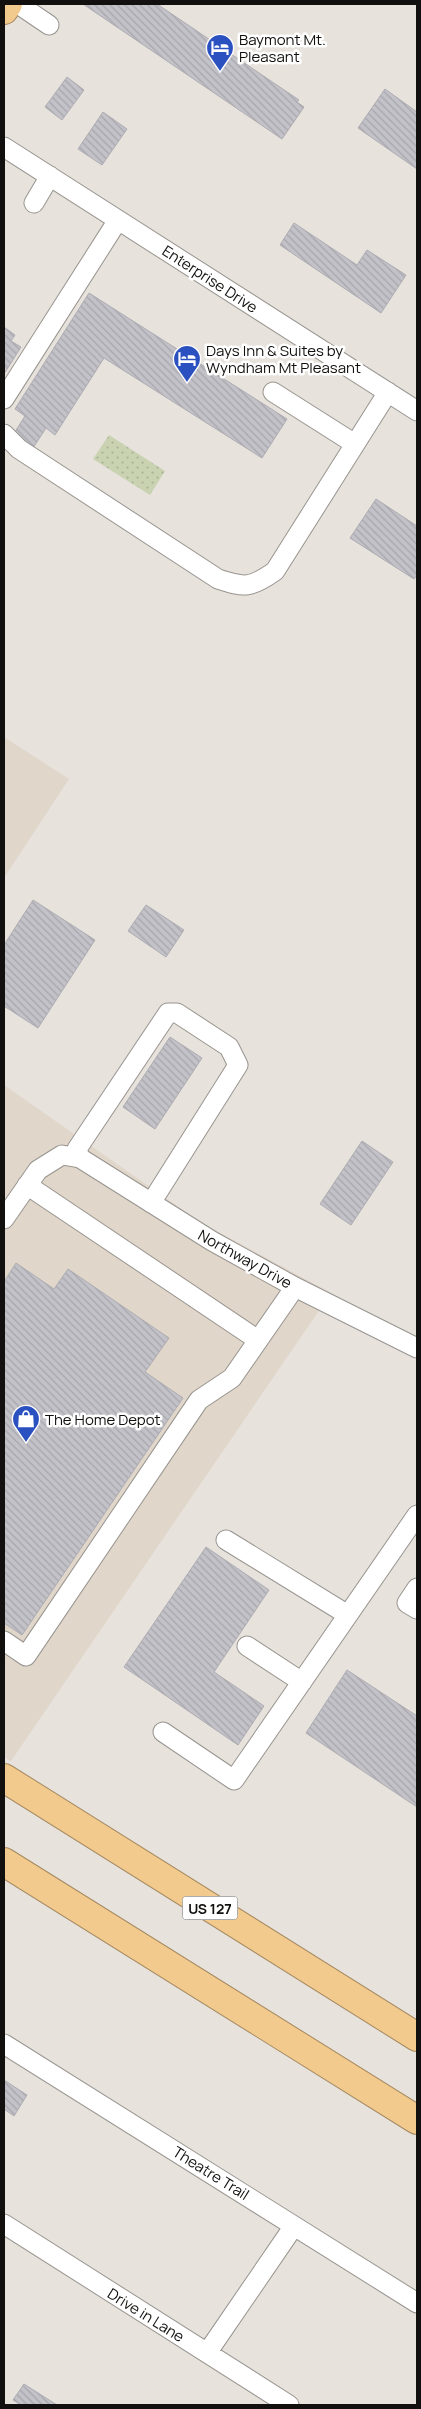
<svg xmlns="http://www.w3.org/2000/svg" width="421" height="2409" font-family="Manrope,sans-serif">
<defs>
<pattern id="grass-dots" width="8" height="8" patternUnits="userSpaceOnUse" patternTransform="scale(1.25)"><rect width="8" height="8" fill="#c9d3b1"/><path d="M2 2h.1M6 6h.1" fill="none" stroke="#acb497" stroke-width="1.8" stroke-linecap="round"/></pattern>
<pattern id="building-back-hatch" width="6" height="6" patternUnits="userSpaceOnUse" patternTransform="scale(1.25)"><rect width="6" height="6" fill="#c3c2c9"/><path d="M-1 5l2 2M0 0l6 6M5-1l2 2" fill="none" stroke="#a6a6ab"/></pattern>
</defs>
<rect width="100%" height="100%" fill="#e7e2dc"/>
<path fill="#e0d6ca" d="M4 737 69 779 4 878Z
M4 1085 200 1222 331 1293 11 1761 4 1757Z"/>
<path fill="url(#grass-dots)" d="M109 435 165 471 150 495 93 459Z"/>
<path fill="url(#building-back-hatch)" stroke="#adacb2" d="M83 4H157L299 100 297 102 304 107 282 139Z
M67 77 84 90 62 120 45 107Z
M385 89 417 112V169L358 128Z
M103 112 127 129 102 165 78 149Z
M294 223 357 265 367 250 406 275 381 313 280 245Z
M89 293 287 419 262 458 104 358 55 435 46 428 33 448 13 435 25 416 15 409Z
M4 327 15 335 11 341 21 347 4 374Z
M376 499 417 526V575L414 579 350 538Z
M33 900 95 940 38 1028 4 1006V945Z
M146 905 184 930 166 957 128 931Z
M170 1037 202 1058 155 1129 123 1107Z
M362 1141 393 1162 351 1225 320 1204Z
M16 1263 54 1289 68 1269 169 1338 145 1372 183 1398 22 1635 4 1623V1282Z
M206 1547 269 1590 214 1672 264 1706 238 1745 124 1667Z
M347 1670 417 1716V1807L306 1733Z
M4 2080 27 2095 14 2116 4 2109Z
M24 2384 57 2405H21L13 2400Z"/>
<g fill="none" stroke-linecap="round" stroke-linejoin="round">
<defs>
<path id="minor" d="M18 4 49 25
M4 147 417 411
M34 203 50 176
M273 392 355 444
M4 399 118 220
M4 434 19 449 218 579C245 588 251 588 275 571L388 392
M80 1158 77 1149 168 1013H177L229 1047 238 1065 151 1203
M27 1185 258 1340
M4 1219 38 1170 62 1155 80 1158 212 1241 295 1287 417 1348
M226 1540 348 1615
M417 1588 407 1603 417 1609
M4 1641 26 1656 199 1400 232 1378 295 1287
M247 1646 302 1682
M163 1732 234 1780 417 1515
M4 2044 417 2303
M4 2224 289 2405
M207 2353 294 2226"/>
<path id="highway" d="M4 10 8 4
M4 1778 417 2037
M4 1862 417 2120"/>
</defs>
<use href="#minor" stroke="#98948f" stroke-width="21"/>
<use href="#highway" stroke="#a48961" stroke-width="30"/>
<use href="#minor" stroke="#fff" stroke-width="19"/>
<use href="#highway" stroke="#f3ca8d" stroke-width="28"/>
</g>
<defs>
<symbol id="hotel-pin" viewBox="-11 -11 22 30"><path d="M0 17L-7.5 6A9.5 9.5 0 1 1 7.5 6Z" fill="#2b51c1" stroke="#fff"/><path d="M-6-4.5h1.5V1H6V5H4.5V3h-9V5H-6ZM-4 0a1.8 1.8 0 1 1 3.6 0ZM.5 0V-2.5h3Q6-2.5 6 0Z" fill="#fff"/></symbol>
<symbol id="shop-pin" viewBox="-11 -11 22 30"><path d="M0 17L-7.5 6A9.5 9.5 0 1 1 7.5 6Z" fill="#2b51c1" stroke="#fff"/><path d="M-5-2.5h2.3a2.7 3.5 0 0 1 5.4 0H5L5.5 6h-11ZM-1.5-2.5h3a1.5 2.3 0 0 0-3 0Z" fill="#fff"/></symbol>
</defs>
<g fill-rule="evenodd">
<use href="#hotel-pin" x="204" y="32" width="32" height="43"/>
<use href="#hotel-pin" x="171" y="343" width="32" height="43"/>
<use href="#shop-pin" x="10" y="1403" width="32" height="43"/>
</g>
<g text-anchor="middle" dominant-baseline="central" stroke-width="5" stroke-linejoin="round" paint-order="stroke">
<rect fill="#fff" stroke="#585856" stroke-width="1" x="182.5" y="1896.5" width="55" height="23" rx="4"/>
<g font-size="14" font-weight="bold" fill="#11100e">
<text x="210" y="1908">US 127</text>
</g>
<g font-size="15" fill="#11100e" stroke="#fff" text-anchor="start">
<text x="239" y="39">Baymont Mt.<tspan x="239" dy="17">Pleasant</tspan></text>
<text x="206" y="350">Days Inn &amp; Suites by<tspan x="206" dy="17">Wyndham Mt Pleasant</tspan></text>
<text x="45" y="1419">The Home Depot</text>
</g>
<g font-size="15" fill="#11100e" stroke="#fff">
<text transform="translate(210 279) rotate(33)">Enterprise Drive</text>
<text transform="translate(245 1259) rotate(29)">Northway Drive</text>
<text transform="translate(211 2173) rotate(32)">Theatre Trail</text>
<text transform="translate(146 2315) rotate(32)">Drive in Lane</text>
</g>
</g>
<rect width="421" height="2409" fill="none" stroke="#11100e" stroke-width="10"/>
</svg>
